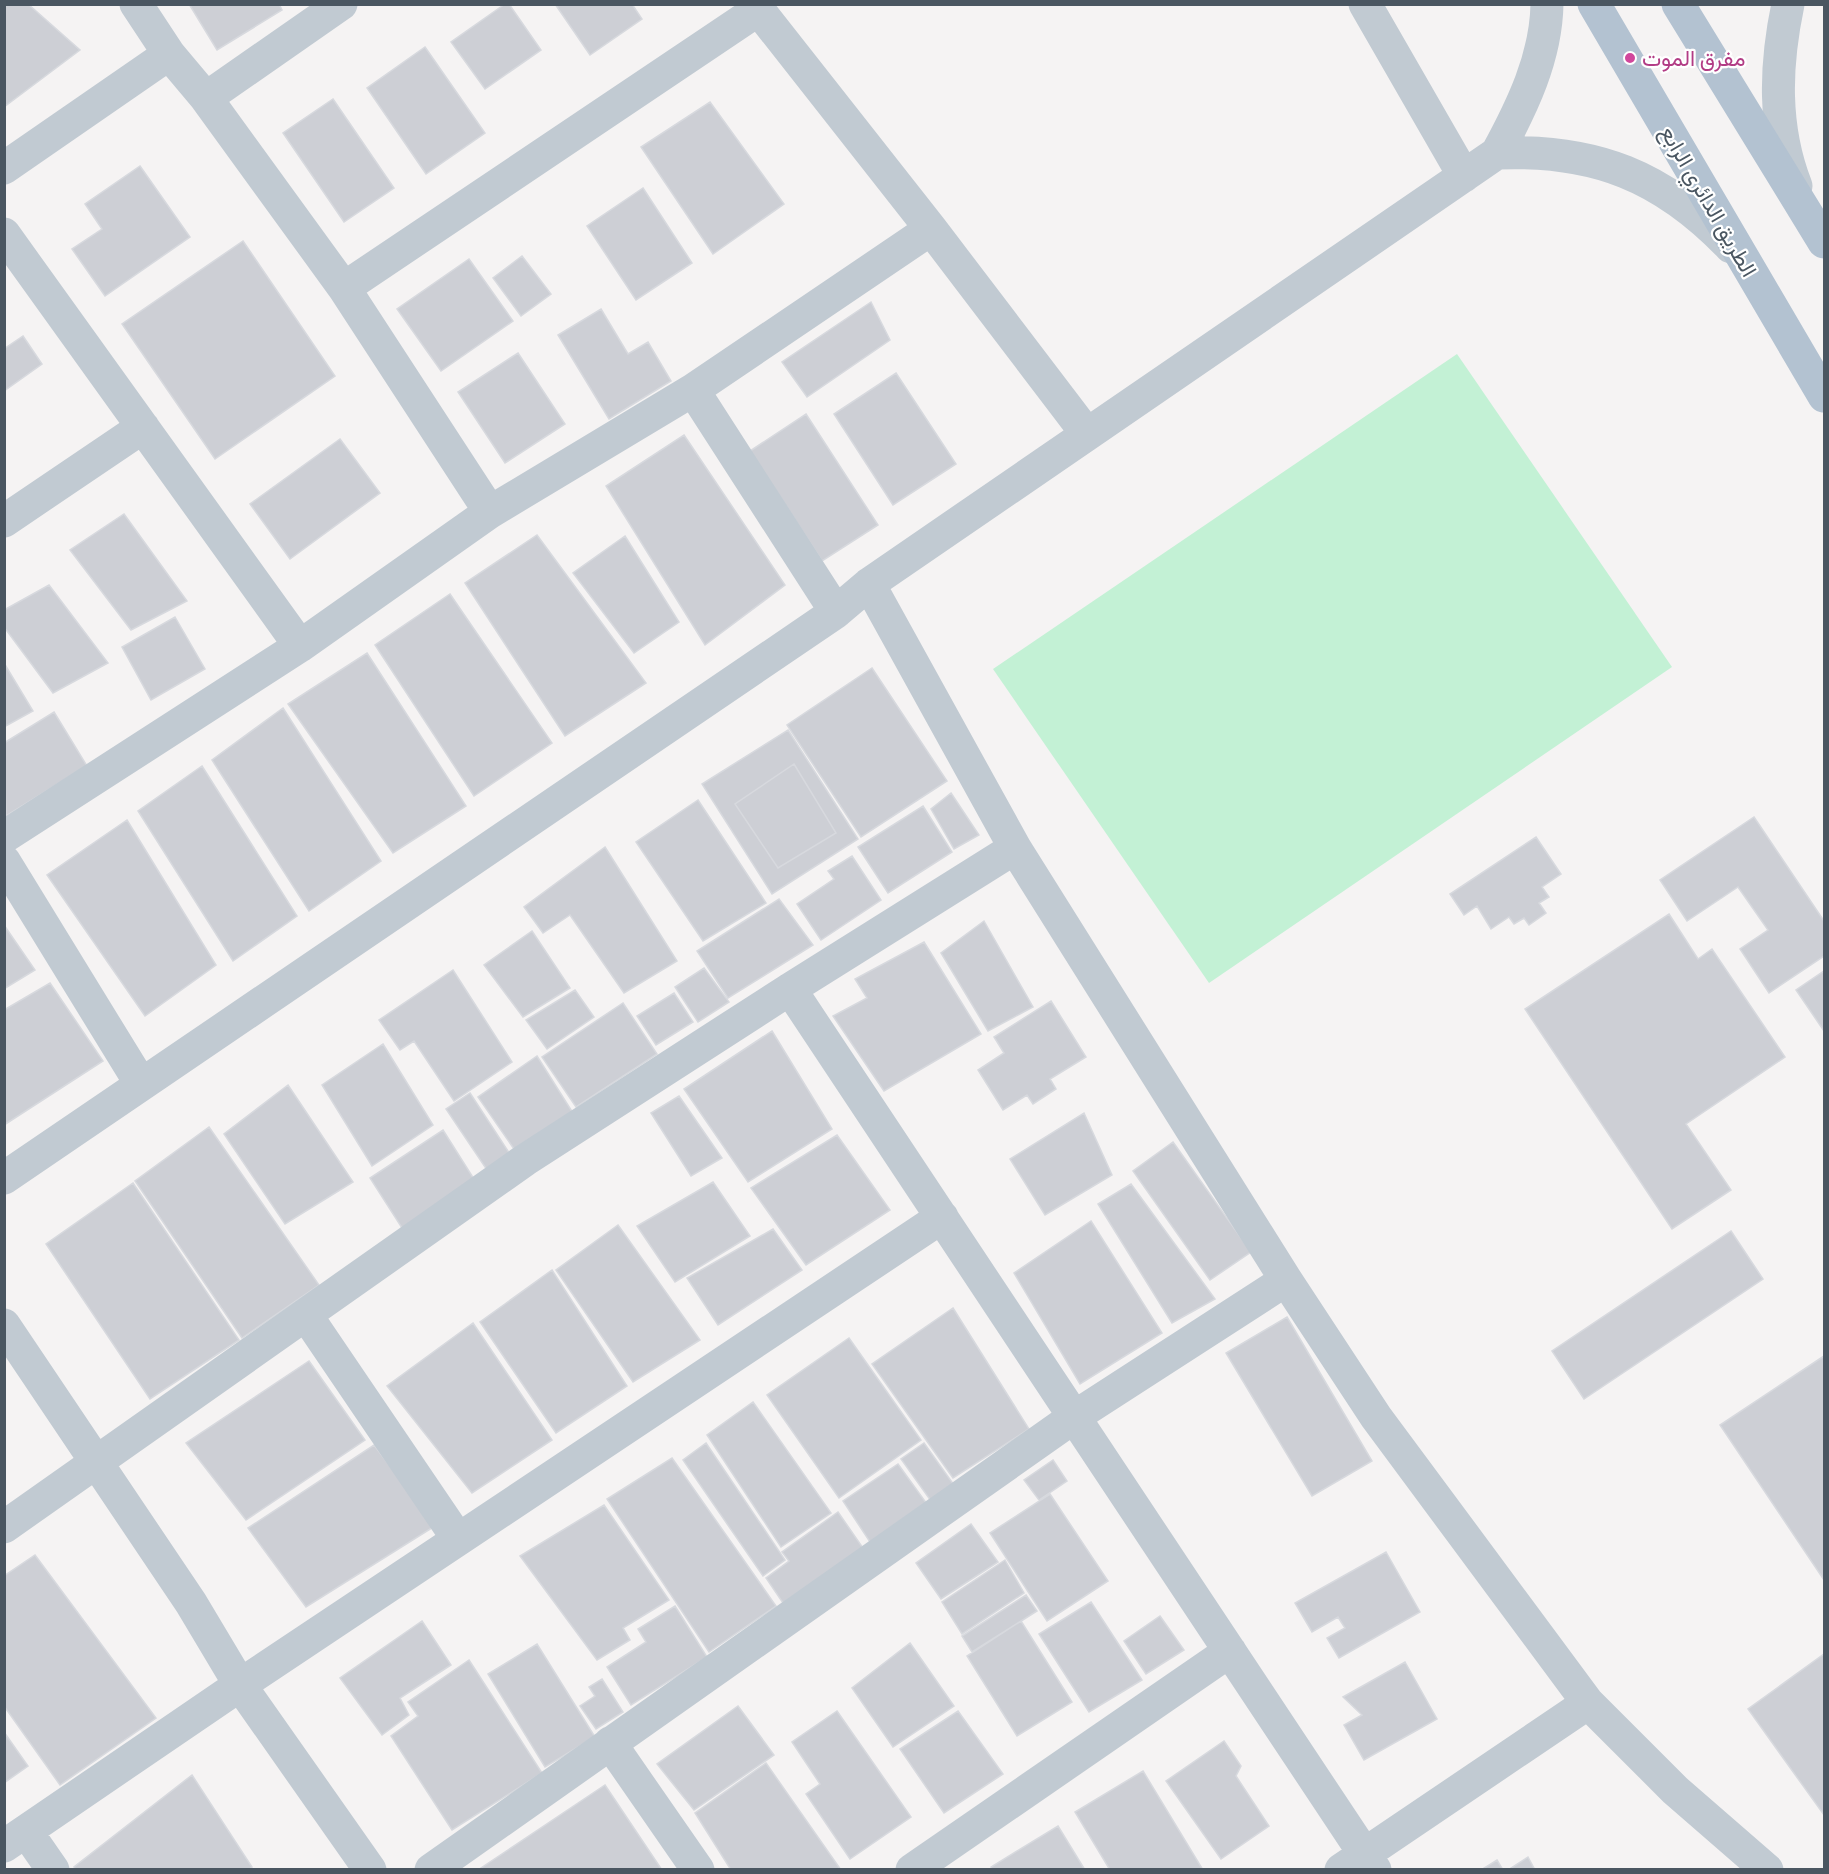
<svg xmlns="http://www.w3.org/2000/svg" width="1829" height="1874" font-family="'PT Sans Narrow',Vazirmatn,sans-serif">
<rect width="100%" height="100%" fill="#f5f3f3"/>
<path fill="#c3f1d5" d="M1457 354 1672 667 1209 983 993 669Z"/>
<path fill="#cdcfd5" stroke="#d7d9de" stroke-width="1.5" d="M4 4H28L80 50 4 107Z
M189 4H279L282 10 217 50Z
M505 4H509L541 50 485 89 451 42Z
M555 4H632L642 19 590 55Z
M425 47 485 133 426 174 367 88Z
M333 99 394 188 344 222 283 133Z
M710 102 784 204 713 254 641 147Z
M140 166 190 237 105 296 72 249 102 229 85 204Z
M643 188 692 263 636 300 587 226Z
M243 241 335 376 215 459 122 324Z
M522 256 551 294 521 316 493 278Z
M469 259 513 321 441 371 397 309Z
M871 302 890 340 807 397 782 362Z
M601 309 628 354 648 342 671 381 609 419 558 335Z
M23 336 42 364 4 391V349Z
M518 353 565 424 505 463 458 392Z
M896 373 956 464 893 505 834 414Z
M806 414 878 525 822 561 750 451Z
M684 435 785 585 705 645 606 486Z
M340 439 380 493 290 559 250 504Z
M124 514 187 601 131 630 70 550Z
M537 535 646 683 565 736 465 583Z
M625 536 679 622 634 653 573 573Z
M49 585 108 663 53 693 4 627V610Z
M450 594 552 743 474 796 375 645Z
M175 617 205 669 151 700 122 647Z
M367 653 466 806 393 853 288 704Z
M4 663 33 711 4 727Z
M872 668 947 781 861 837 787 725Z
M283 708 381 861 309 911 212 760Z
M54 712 87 766 6 816 4 743Z
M788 730 858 839 772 894 702 784Z
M794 764 836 833 778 868 735 804Z
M202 766 297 916 233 961 138 811Z
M951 793 979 835 954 849 931 809Z
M698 800 766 903 703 941 636 842Z
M923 806 952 852 888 893 858 847Z
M1754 817 1824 921V956L1769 993 1740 949 1768 930 1738 887 1687 921 1660 880Z
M127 820 216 965 145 1016 47 875Z
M1536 837 1561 874 1542 887 1549 897 1539 903 1546 913 1529 925 1524 918 1514 924 1509 917 1491 929 1477 906 1464 915 1450 894Z
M605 847 677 961 624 993 570 915 543 933 524 907Z
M852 856 881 900 821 940 797 904 834 879 828 871Z
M779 899 813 945 728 998 697 951Z
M1669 914 1698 959 1712 949 1785 1057 1686 1124 1731 1190 1672 1229 1525 1009Z
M984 921 1033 1007 988 1031 941 953Z
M4 925 35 970 4 989Z
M532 931 570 988 523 1017 484 965Z
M924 942 981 1034 884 1091 833 1016 867 998 855 979Z
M704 968 729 1002 698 1022 675 987Z
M453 970 512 1062 454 1101 414 1041 400 1050 379 1020Z
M1824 971V1031L1796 990Z
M50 983 103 1061 4 1125V1010Z
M575 990 594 1017 547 1049 526 1020Z
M674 993 693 1022 656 1045 637 1016Z
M1051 1001 1086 1057 1050 1079 1056 1089 1033 1104 1027 1095 1003 1110 978 1070 1004 1053 994 1037Z
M623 1003 657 1054 576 1107 542 1057Z
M772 1031 832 1129 748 1182 684 1089Z
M383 1044 433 1125 372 1166 322 1085Z
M537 1056 573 1113 514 1149 478 1097Z
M288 1085 353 1182 285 1224 224 1134Z
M470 1093 510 1154 487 1170 446 1109Z
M679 1096 722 1158 691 1176 651 1113Z
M1084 1113 1112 1175 1045 1215 1010 1159Z
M209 1127 319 1285 242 1338 135 1181Z
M443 1130 474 1179 402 1228 370 1178Z
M837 1135 890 1210 806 1265 751 1188Z
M1173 1142 1251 1252 1210 1280 1133 1171Z
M713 1182 750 1236 675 1282 637 1226Z
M133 1183 239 1340 150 1399 46 1244Z
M1131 1184 1215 1299 1172 1323 1098 1204Z
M1091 1221 1162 1333 1080 1384 1014 1273Z
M618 1225 700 1340 633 1382 556 1270Z
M773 1229 802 1270 718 1325 687 1278Z
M1731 1231 1763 1279 1584 1399 1552 1351Z
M552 1270 627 1386 556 1433 480 1322Z
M953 1308 1029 1429 953 1478 872 1364Z
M1287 1317 1372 1461 1312 1496 1226 1353Z
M473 1323 552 1440 472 1493 387 1386Z
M849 1338 921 1440 839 1498 767 1395Z
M1824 1356V1580L1720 1425Z
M309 1361 365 1440 246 1520 186 1443Z
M753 1402 831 1513 781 1547 707 1435Z
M706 1443 785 1560 763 1576 683 1460Z
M924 1443 954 1485 931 1501 901 1459Z
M374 1445 435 1526 306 1607 248 1528Z
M672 1458 776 1606 709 1652 607 1499Z
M1053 1460 1067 1481 1039 1500 1024 1480Z
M898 1464 927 1504 870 1542 843 1501Z
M1050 1494 1108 1581 1047 1621 990 1533Z
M604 1505 669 1600 623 1628 630 1640 597 1660 520 1556Z
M838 1512 863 1548 783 1603 766 1578 789 1561 782 1552Z
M971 1524 998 1562 941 1599 916 1563Z
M1386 1552 1420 1612 1339 1658 1327 1638 1345 1628 1338 1617 1312 1632 1295 1603Z
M35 1555 156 1718 60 1785 4 1706V1576Z
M1005 1560 1024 1593 962 1634 942 1602Z
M1026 1595 1037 1611 972 1652 962 1636Z
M1091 1602 1142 1680 1089 1712 1039 1634Z
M675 1606 707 1657 631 1705 607 1667 646 1642 638 1629Z
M1160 1616 1184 1650 1146 1674 1124 1641Z
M422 1621 451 1665 400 1698 409 1715 382 1735 340 1678Z
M1021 1621 1072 1702 1017 1736 967 1656Z
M910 1643 954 1706 893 1747 852 1688Z
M537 1644 595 1737 545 1767 488 1674Z
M1824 1654V1815L1748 1709Z
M469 1660 542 1773 452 1830 391 1736 418 1716 408 1702Z
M1405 1662 1437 1719 1364 1760 1344 1725 1362 1715 1343 1697Z
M602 1679 623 1712 596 1729 580 1706 595 1696 589 1687Z
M738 1706 774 1755 694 1810 657 1764Z
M837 1711 911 1817 850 1859 806 1794 820 1784 792 1742Z
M958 1711 1003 1774 944 1813 900 1749Z
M4 1732 28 1766 4 1783Z
M1224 1741 1241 1766 1236 1776 1269 1826 1221 1859 1166 1781Z
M766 1763 841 1870H731L695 1813Z
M1143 1771 1203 1870H1110L1075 1812Z
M192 1775 252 1867 248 1870H76L74 1867Z
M605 1785 662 1870H478Z
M1058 1826 1085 1870H992L991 1867Z
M1528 1857 1535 1870H1508Z
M1497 1860 1503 1870H1481Z"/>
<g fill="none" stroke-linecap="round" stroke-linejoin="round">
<path stroke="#c1cad2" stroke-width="33" d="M136 4 169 54 206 98 344 288 490 512
M754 4 931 229 1087 434
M1365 4 1464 176
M1788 4C1775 66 1773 127 1796 186
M206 98 341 4
M1497 153C1595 149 1663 176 1731 247
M4 168 169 54
M4 234 300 646
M344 288 758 10
M693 390 836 612
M4 521 143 427
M869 584 1015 848 1286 1280 1376 1417 1588 1703 1675 1790 1767 1870
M4 837 300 646 490 512 693 390 931 229
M4 861 141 1084
M790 989 1375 1870
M4 1178 836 612 869 584 1497 153C1522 107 1546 58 1547 4
M306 1315 458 1539
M4 1325 191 1603 240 1685 370 1870
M4 1527 525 1160 790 989 1015 848
M610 1743 698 1870
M26 1831 53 1870
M4 1846 240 1685 942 1217
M431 1870 1074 1417 1286 1280
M912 1870 1230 1651
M1341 1870 1588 1703"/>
<path stroke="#b3c2d1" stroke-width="33" d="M1594 4 1824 396
M1678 4 1824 242"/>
</g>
<circle fill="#d1479c" stroke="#fff" stroke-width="2" cx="1630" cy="58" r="6"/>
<g text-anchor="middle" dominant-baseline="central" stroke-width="4.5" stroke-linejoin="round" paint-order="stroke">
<g font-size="22" fill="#b23c85" stroke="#fff" text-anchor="start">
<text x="1642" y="58">مفرق الموت</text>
</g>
<g font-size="22" fill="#4a5661" stroke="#fff">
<text transform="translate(1709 201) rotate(60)">الطريق الدائري الرابع</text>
</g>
</g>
<rect width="1829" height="1874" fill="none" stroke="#4a5661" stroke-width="12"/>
</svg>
